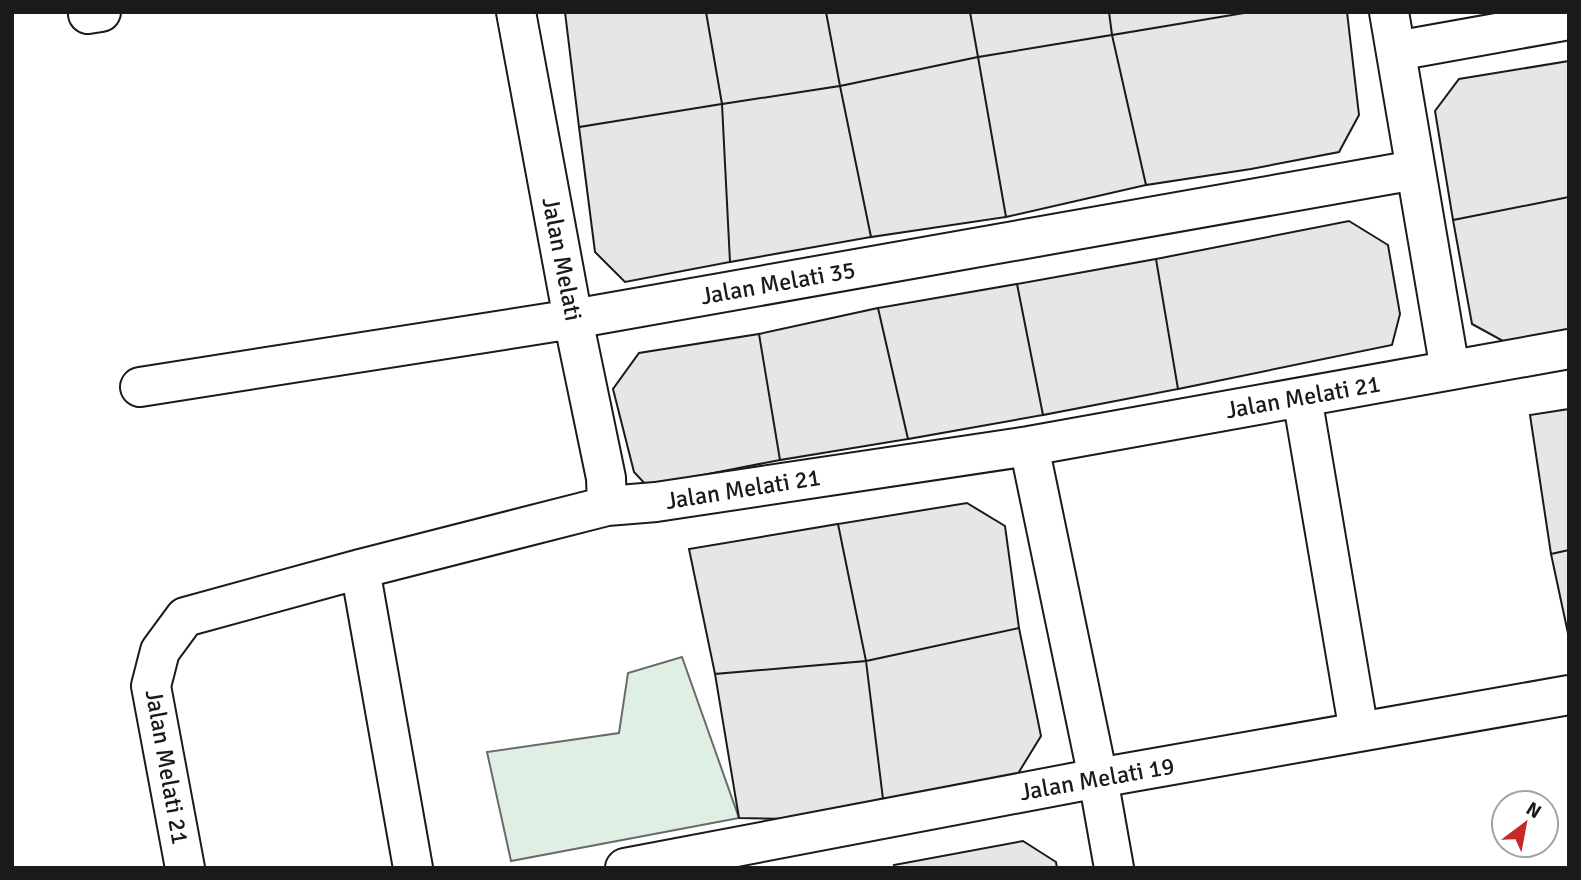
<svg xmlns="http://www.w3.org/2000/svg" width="1581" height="880" font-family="Signika,sans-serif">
<rect width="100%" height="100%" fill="#fff"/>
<path fill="#e0efe3" stroke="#6a6a6a" stroke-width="2" d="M682 657 739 818 511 861 487 752 619 733 628 673Z"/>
<path fill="#e6e6e6" stroke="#1a1a1a" stroke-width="2" d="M565 12H706L722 104 579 127Z
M706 12H826L840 86 722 104Z
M826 12H970L978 57 840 86Z
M970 12H1109L1112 35 978 57Z
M1109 12H1250L1112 35Z
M1250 12H1347L1359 115 1339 152 1251 169 1146 185 1112 35Z
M1112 35 1146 185 1006 217 978 57Z
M978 57 1006 217 871 237 840 86Z
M1569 61V197L1453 220 1435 111 1459 79Z
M840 86 871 237 730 262 722 104Z
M722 104 730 262 625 282 595 252 579 127Z
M1569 197V335L1512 346 1472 324 1453 220Z
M1349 221 1388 245 1400 314 1392 345 1178 389 1156 259Z
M1156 259 1178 389 1043 415 1017 284Z
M1017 284 1043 415 908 439 878 308Z
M878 308 908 439 780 460 759 334Z
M759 334 780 460 647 486 634 472 613 389 639 353Z
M1569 409V550L1551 554 1530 415Z
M967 503 1005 526 1019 628 866 661 838 524Z
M838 524 866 661 715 674 689 549Z
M1569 550V638L1551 554Z
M1019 628 1041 736 1011 785 883 799 866 661Z
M866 661 883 799 795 819 739 818 715 674Z
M1023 841 1056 862 1057 868H895L894 865Z"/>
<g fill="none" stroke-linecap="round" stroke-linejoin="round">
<defs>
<path id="minor" d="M516 12 573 319 606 478 607 506
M1389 12 1450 370
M88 14 101 12
M1396 51 1569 20
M140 387 573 319 1415 170
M1302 397 1359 732
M1029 446 1098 778 1114 868
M360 569 413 868
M185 868 151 686 160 651 185 617 360 569 607 506 656 502 1029 446 1569 349
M625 868 1098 778 1569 695"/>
</defs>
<use href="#minor" stroke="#1a1a1a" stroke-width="42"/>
<use href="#minor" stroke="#fff" stroke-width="38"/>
</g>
<g text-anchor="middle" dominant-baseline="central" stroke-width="5" stroke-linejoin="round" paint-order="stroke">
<g font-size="24" fill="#1a1a1a" stroke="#fff">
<text transform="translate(562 259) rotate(79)">Jalan Melati</text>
<text transform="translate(778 283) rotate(-10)">Jalan Melati 35</text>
<text transform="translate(1303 397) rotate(-10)">Jalan Melati 21</text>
<text transform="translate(743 489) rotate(-9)">Jalan Melati 21</text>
<text transform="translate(167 767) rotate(80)">Jalan Melati 21</text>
<text transform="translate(1097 779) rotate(-10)">Jalan Melati 19</text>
</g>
</g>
<rect width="1581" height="880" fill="none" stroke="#1a1a1a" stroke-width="28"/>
<g transform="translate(1525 824) rotate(32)"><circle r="33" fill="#ffffff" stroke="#a3a3a3" stroke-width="2"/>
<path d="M0-5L12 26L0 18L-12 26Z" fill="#c62828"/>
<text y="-10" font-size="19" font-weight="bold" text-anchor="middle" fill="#1a1a1a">N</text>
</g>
</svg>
